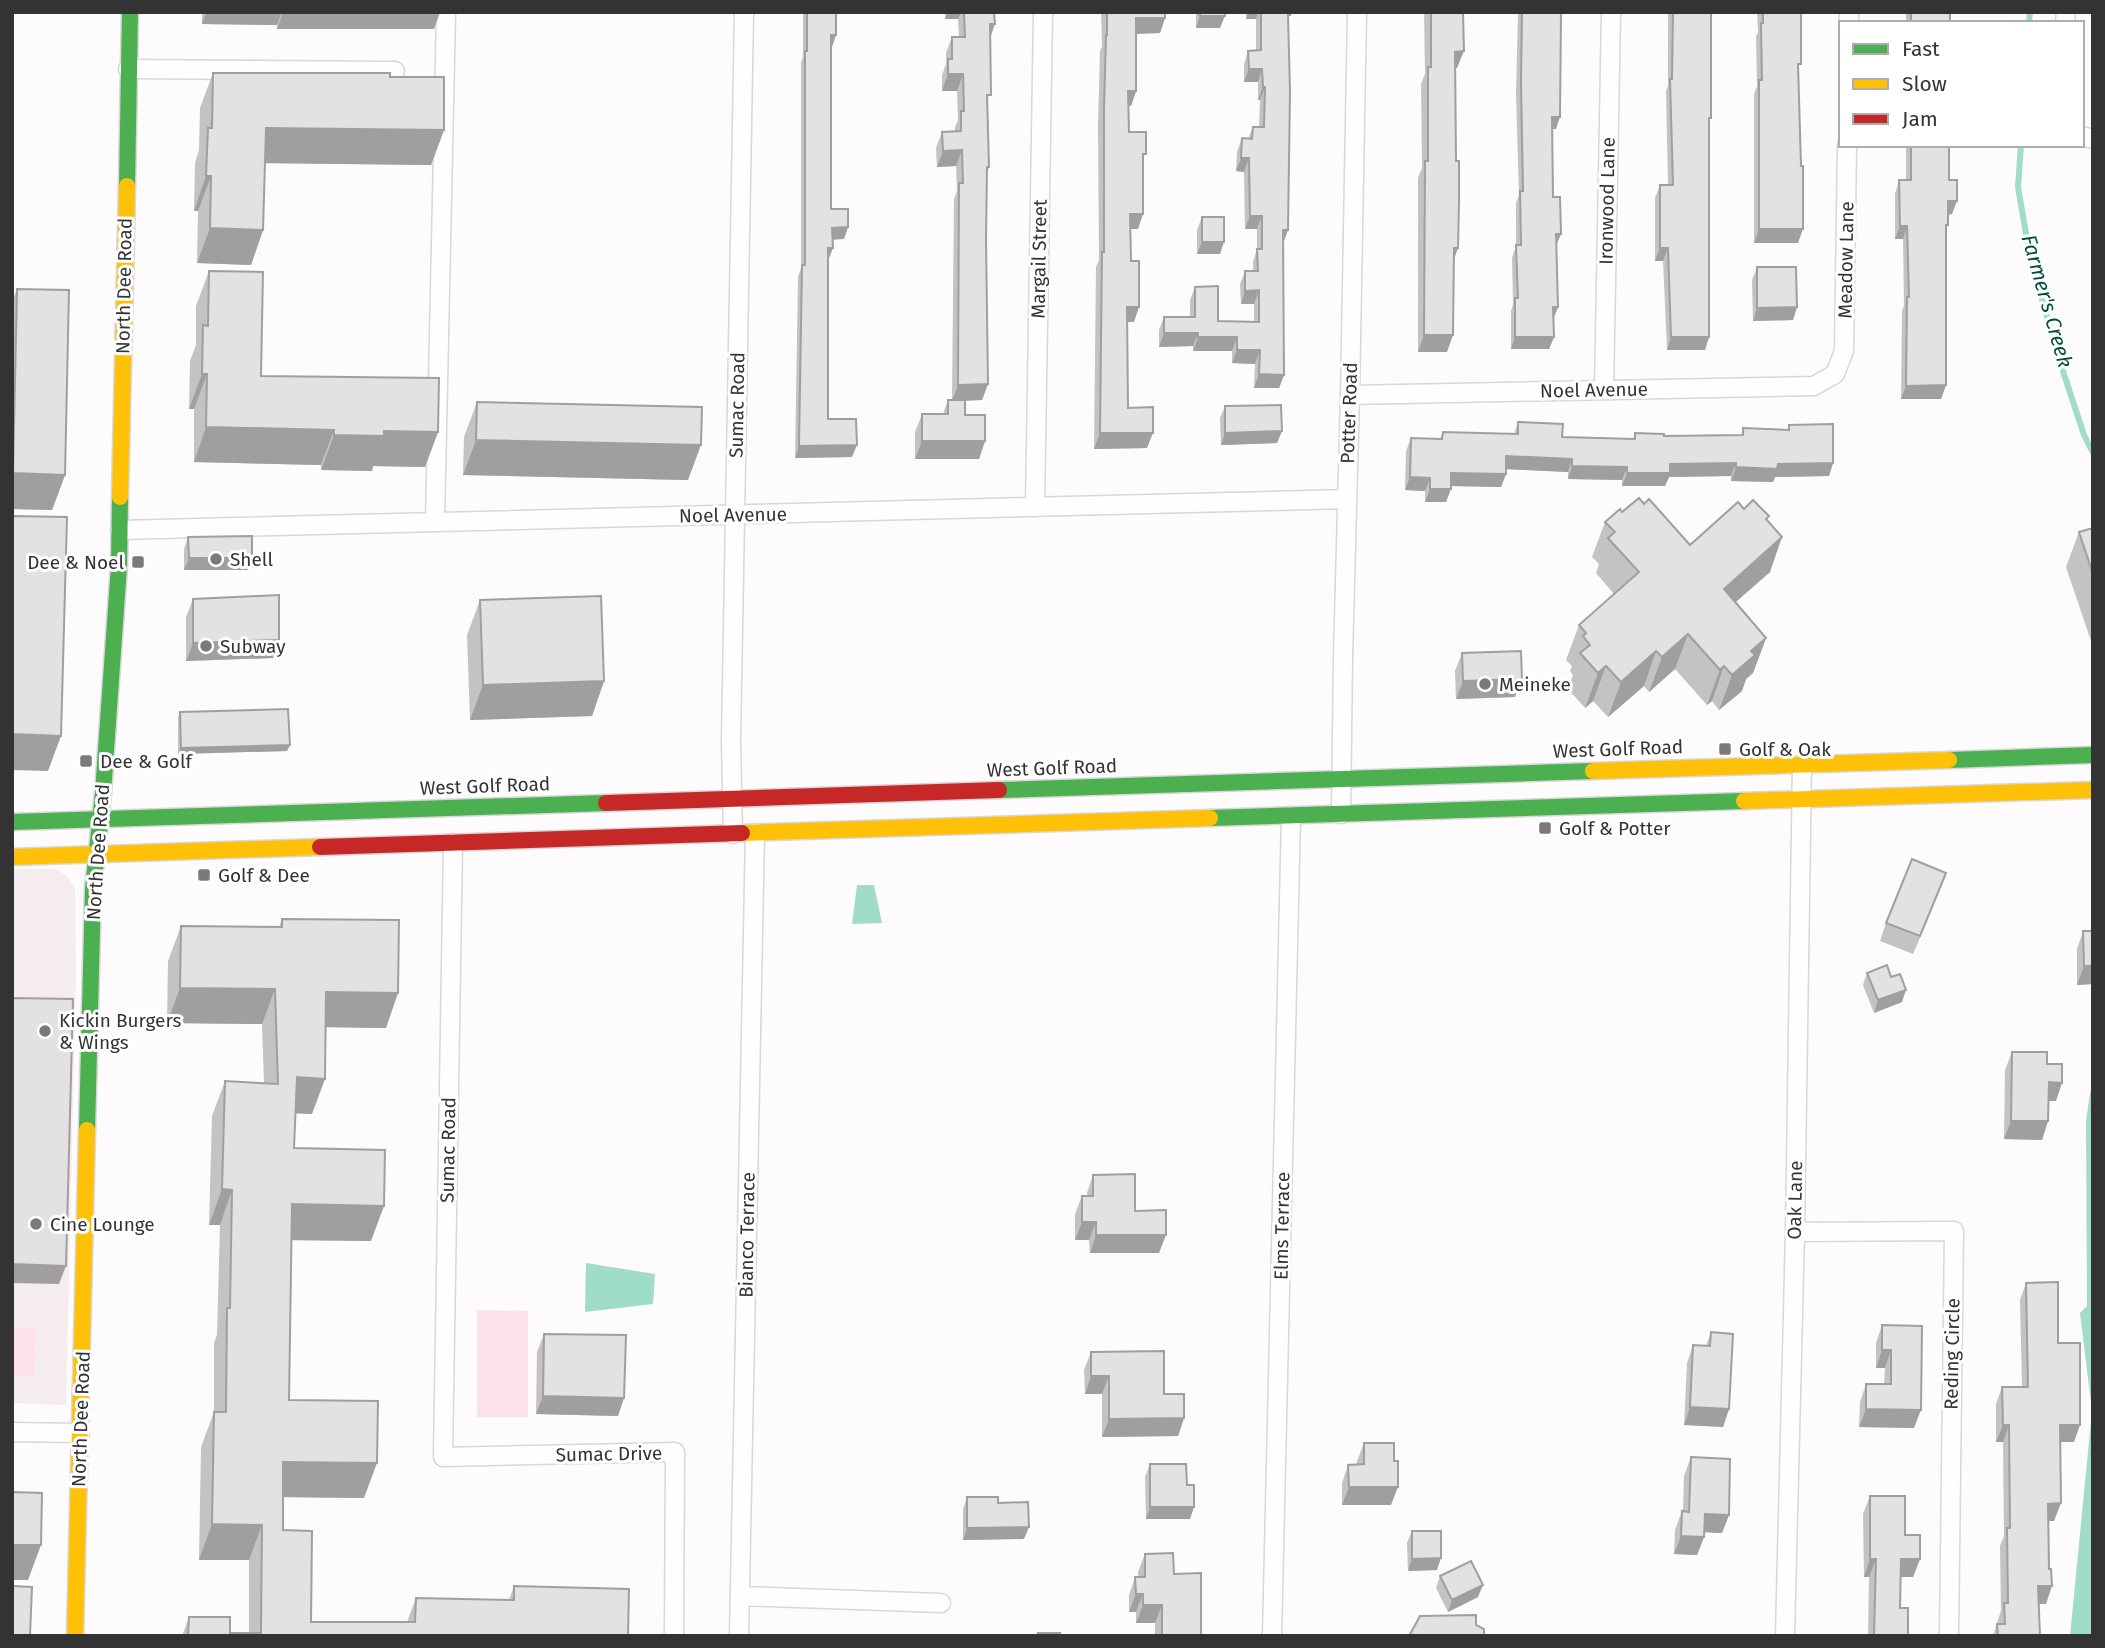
<svg xmlns="http://www.w3.org/2000/svg" width="2105" height="1648" font-family="'Fira Sans',sans-serif">
<rect width="100%" height="100%" fill="#fefbfc"/>
<path fill="#f5ecef" d="M12 869H56L67 876 75 889 76 971 66 1405 12 1403Z"/>
<path fill="#fce1ea" d="M477 1310 528 1311V1417H477Z
M12 1328H36L34 1377 12 1376Z"/>
<path fill="#a0ddc8" d="M857 885H874L882 923 852 924Z
M2093 1088V1636H2070L2092 1411 2080 1313 2087 1306 2086 1121 2090 1093Z
M586 1263 655 1274 653 1304 585 1312Z"/>
<g fill="none" stroke-linecap="round" stroke-linejoin="round">
<path stroke="#a0ddc8" stroke-width="6" d="M2029 23 2030 12
M2021 145 2018 187 2030 257 2059 359 2084 435 2093 453"/>
<defs>
<path id="street" d="M1849 23V12
M2065 23 2066 12
M128 69 395 71
M2082 136 2093 139
M1604 390 1611 12
M1350 395 1814 386 1835 374 1844 351 1847 145
M1035 507 1043 12
M435 522 446 12
M120 530 1347 499
M1341 814 1343 658 1350 395 1357 12
M733 834 731 740 744 12
M453 843 443 1457 675 1452 674 1636
M1795 1232 1954 1231 1949 1636
M12 1432 80 1433
M740 1596 941 1603
M739 1636 755 833
M1272 1636 1291 816
M1785 1636 1795 1232 1802 764"/>
<path id="fast" d="M127 186 130 12
M1949 760 2093 755
M999 790 1593 771
M1210 818 1744 801
M12 822 606 803
M87 1130 93 889 103 793 119 566 120 497"/>
<path id="slow" d="M120 497 127 186
M1593 771 1949 760
M1744 801 2093 790
M742 833 1210 818
M12 857 320 847
M75 1636 87 1130"/>
<path id="jam" d="M606 803 999 790
M320 847 742 833"/>
</defs>
<use href="#street" stroke="#d8d7d8" stroke-width="21"/>
<use href="#fast" stroke="#d8d7d8" stroke-width="19"/>
<use href="#slow" stroke="#d8d7d8" stroke-width="19"/>
<use href="#jam" stroke="#d8d7d8" stroke-width="19"/>
<use href="#street" stroke="#fffeff" stroke-width="18"/>
<use href="#fast" stroke="#4caf50" stroke-width="16"/>
<use href="#slow" stroke="#ffc107" stroke-width="16"/>
<use href="#jam" stroke="#c62828" stroke-width="16"/>
</g>
<path fill="#c4c2c2" d="M202 12H440L434 29H277V25L202 24Z
M803 12H836L831 47V209L848 227 844 239H832L833 248 828 260V419L852 457 795 458 798 277 801 268V63L803 56Z
M945 12H994L990 37 988 105 989 167 987 174 986 239 988 384 982 400 965 401V415L985 441 979 459H915V432L922 414H943L948 400H952L954 199 957 191 956 166 937 167 936 148 942 132H955V127L958 120 957 91H942V75L946 64V53L952 37H959L958 19H945Z
M1101 12H1165V18L1160 33 1136 34V91L1131 106H1128L1129 132 1143 163 1138 229H1130L1131 261 1134 322H1127L1128 408 1147 448 1094 449 1096 267 1099 260 1098 125 1100 51 1102 46Z
M1196 12H1225L1220 28H1196Z
M1246 12H1290L1288 21V230L1283 242 1284 375 1279 388H1254L1255 364 1232 363V351H1193V346L1159 347V330L1164 317H1190V300L1195 287 1218 321 1254 322V304H1241L1240 284 1245 271H1253V262L1257 249V229H1245L1244 172 1236 171 1237 152 1242 138 1248 139 1253 127H1259L1260 100H1258V82H1244V64L1248 51H1256V19H1246Z
M1424 12H1463L1457 68H1456L1454 260 1447 352H1418V178L1422 168 1421 84 1425 74Z
M1518 12H1561L1556 129H1552L1553 197 1556 246 1558 307 1554 318V337L1549 349H1511V311L1513 304 1512 258 1516 245V203L1519 195 1516 94Z
M1668 12H1711L1709 125V337L1705 350H1667L1663 261H1655V198L1660 185H1668L1666 91 1668 86Z
M1757 12H1801L1798 72V243H1754V94L1757 86 1756 37 1758 32Z
M1906 12H1951L1950 23H1906Z
M213 73 390 77 444 130 431 165 265 163 263 230 251 265 197 263 198 211H194L195 163 199 150 200 108Z
M1906 145H1949V180L1952 214 1948 215 1946 230V385L1941 399H1901L1902 311 1904 306 1903 239H1895V194L1899 180H1906Z
M1202 217 1220 254H1197V230Z
M1757 267 1797 307 1793 320 1753 321 1752 280Z
M209 271 261 376 438 432 425 467 373 466 372 471 321 470V465L194 462V409H189L190 361 196 345V306Z
M17 289 65 475 52 510 12 509V302Z
M477 402 688 480 463 475 464 437Z
M1225 406 1277 443 1221 445 1220 418Z
M1518 422 1562 437 1633 439 1635 433 1664 436 1741 435 1743 428 1788 430 1789 425 1833 463 1829 476 1775 477 1773 482 1731 481V476L1669 477 1665 486H1622V480L1568 479V472L1506 469V474L1501 487 1451 486 1446 502H1425V491L1405 490 1406 451 1411 438 1440 439 1443 432 1514 434Z
M1644 504 1690 545 1744 509 1768 520 1770 572 1735 602 1766 638 1753 673 1746 679 1742 691 1719 710 1712 701 1707 705 1675 669 1649 692 1644 686 1608 717 1593 701 1585 708 1568 689 1573 675 1570 671 1572 666 1566 660 1579 625 1614 594 1596 573 1599 564 1592 557 1605 522 1622 512Z
M2093 528V647L2066 567 2079 532Z
M188 537 248 570H184V549Z
M193 599 273 658 186 661V617Z
M480 600 604 681 592 716 470 720 467 635Z
M1462 653 1515 697 1456 699 1455 671Z
M180 712 290 745 287 751 178 754V718Z
M1939 891 1913 954 1880 941 1886 923Z
M282 919 386 1028 325 1027 312 1114 296 1113 294 1148 371 1241 292 1240 289 1400 364 1498 283 1497V1530L311 1622H407L416 1598 509 1600 514 1586 628 1636H182L189 1617 230 1633H249V1560H199L201 1447 214 1412V1343L217 1335 220 1225H209L212 1116 225 1081 264 1083 262 1024 167 1023 168 961 181 926 279 927Z
M2083 931H2093V984L2077 985V949Z
M1867 973 1891 977 1902 1002 1874 1013 1863 985Z
M2012 1052 2047 1064 2056 1101H2049L2048 1121 2042 1140 2004 1139 2005 1070Z
M1093 1175 1135 1211 1159 1253H1090L1089 1240H1075V1214L1082 1196H1087V1193Z
M2026 1283 2058 1343 2074 1442H2060L2054 1521H2048L2046 1604H2038L2040 1636H1993L2001 1610 2000 1546 2004 1536 2003 1442H1996V1404L2002 1387H2022L2020 1300Z
M1882 1325 1922 1326 1914 1428 1859 1427 1860 1402 1866 1384H1884L1885 1368H1876V1343Z
M1711 1332 1729 1409 1723 1427 1684 1425 1687 1363 1693 1345 1706 1346Z
M544 1334 618 1416 536 1414 537 1352Z
M1091 1352 1164 1394 1184 1418 1178 1436 1102 1437V1394H1085L1084 1370Z
M1364 1443 1394 1461 1391 1505H1342V1483L1348 1465 1357 1464V1461Z
M1691 1457 1729 1515 1722 1533 1704 1532V1537L1697 1555 1674 1554 1675 1530 1682 1511H1683L1684 1476Z
M1150 1464 1187 1485 1190 1519H1146L1145 1477Z
M1870 1496 1905 1535 1920 1559 1913 1577H1901L1900 1608 1908 1636H1868L1869 1577H1864L1863 1514Z
M967 1497 1024 1539 963 1540V1509Z
M1412 1531 1437 1570 1408 1571 1407 1543Z
M1145 1554 1174 1574 1201 1636H1155V1623H1136V1612H1129V1595L1135 1577H1138V1572Z
M1440 1576 1478 1597 1448 1612 1436 1588Z"/>
<path fill="#a09e9e" d="M206 12H282L277 25 202 24Z
M283 12H440L434 29H277Z
M948 12H961L958 19H945Z
M1249 12H1258L1256 19H1246Z
M1200 16H1225L1220 28H1196Z
M1136 18H1165L1160 33 1131 34Z
M990 24H995L989 41Z
M831 35H836L832 47H827Z
M1464 51 1457 68H1449L1455 52Z
M1249 69H1262L1258 82H1244Z
M948 74H963L957 91H942Z
M1263 87H1265L1260 100H1258Z
M1128 91H1136L1131 106H1122Z
M1552 117H1560L1556 129H1548Z
M266 128 444 130 431 165 253 163Z
M962 150 956 166 937 167 943 151Z
M1241 158H1249L1244 172 1236 171Z
M206 176H211L198 211H194Z
M1948 201H1957L1952 214 1943 215Z
M1130 214H1143L1138 229H1125Z
M1250 216H1262L1257 229H1245Z
M1900 226H1907L1903 239H1895Z
M848 227 844 239 828 240 832 228Z
M210 228 263 230 251 265 197 263Z
M1759 229H1803L1798 243H1754Z
M1283 230H1288L1283 244Z
M1556 234H1561L1556 246Z
M1202 242H1224L1220 254H1197Z
M828 248H833L828 260Z
M1454 248H1458L1452 265Z
M1660 248H1668L1663 261H1655Z
M1259 290 1254 304H1241L1245 291Z
M1127 307H1139L1134 322H1121Z
M1553 307H1558L1553 319Z
M1797 307 1793 320 1753 321 1757 308Z
M1164 333H1198L1193 346 1159 347Z
M1424 335H1453L1447 352H1418Z
M1198 337H1237L1232 351H1193Z
M1515 337H1554L1549 349H1511Z
M1671 337H1709L1705 350H1667Z
M1237 350H1260L1255 364 1232 363Z
M202 374H207L194 409H189Z
M1259 374 1284 375 1279 388H1254Z
M988 384 982 400 952 401 958 385Z
M1946 385 1941 399H1901L1906 386Z
M206 427 334 430 321 465 194 462Z
M384 431 438 432 425 467 373 466 372 471 321 470 334 435Z
M1282 431 1277 443 1221 445 1225 433Z
M1100 433H1153L1147 448 1094 449Z
M476 440 701 445 688 480 463 475Z
M922 441H985L979 459H915Z
M857 445 852 457 795 458 799 446Z
M1506 456 1572 459 1568 472 1501 469Z
M1736 463 1731 476 1669 477 1665 486H1622L1627 473 1670 464Z
M1833 463 1829 476 1775 477 1773 482 1731 481 1736 467 1778 464Z
M1572 466 1627 467 1622 480 1568 479Z
M13 473 65 475 52 510 12 509Z
M1451 473 1506 474 1501 487 1447 486Z
M1410 477 1430 478 1425 491 1405 490Z
M1430 489H1451L1446 502H1425Z
M1782 537 1770 572 1711 624 1724 589Z
M189 558H252L248 570H184Z
M1688 634 1675 669 1649 692 1662 657Z
M1766 638 1753 673 1746 679 1742 691 1719 710 1732 675 1751 651Z
M279 640 273 658 186 661 193 643Z
M1656 651 1644 686 1608 717 1621 682Z
M1606 666 1593 701 1585 708 1598 673Z
M1724 666 1712 701 1707 705 1720 670Z
M1522 679 1515 697 1456 699 1463 681Z
M604 681 592 716 470 720 483 685Z
M12 734 61 736 48 771 12 770Z
M290 745 287 751 178 754 181 748Z
M1946 873 1939 891 1913 954 1920 936Z
M2084 966H2093V984L2077 985Z
M180 988 275 989 262 1024 167 1023Z
M1906 990 1902 1002 1874 1013 1878 1000Z
M326 992 398 993 386 1028 313 1027Z
M297 1077 325 1079 312 1114 285 1113Z
M2049 1082 2062 1083 2056 1101H2042Z
M2011 1121H2048L2042 1140 2004 1139Z
M222 1189 232 1190 220 1225H209Z
M292 1204 384 1206 371 1241 279 1240Z
M1082 1222H1096L1089 1240H1075Z
M1096 1235H1166L1159 1253H1090Z
M12 1264 66 1266 59 1284 12 1283Z
M1882 1350H1891L1885 1368H1876Z
M1091 1376H1109L1102 1394H1085Z
M543 1396 624 1398 618 1416 536 1414Z
M1690 1407 1729 1409 1723 1427 1684 1425Z
M1866 1409 1921 1410 1914 1428 1859 1427Z
M1184 1418 1178 1436 1102 1437 1109 1419Z
M2003 1425H2009L2003 1442H1996Z
M2060 1425H2080L2074 1442H2054Z
M283 1462 377 1463 364 1498 271 1497Z
M1349 1487H1398L1391 1505H1342Z
M2061 1503 2054 1521H2042L2048 1504Z
M1150 1507H1194L1190 1519H1146Z
M1705 1514 1729 1515 1722 1533 1698 1532Z
M212 1524 262 1525 249 1560H199Z
M1029 1527 1024 1539 963 1540 967 1528Z
M1681 1536 1704 1537 1697 1555 1674 1554Z
M12 1545H41L28 1580H12Z
M1441 1558 1437 1570 1408 1571 1412 1559Z
M1870 1559H1876L1869 1577H1864Z
M1901 1559H1920L1913 1577H1894Z
M1483 1585 1478 1597 1448 1612 1452 1600Z
M2038 1586H2052L2046 1604H2031Z
M1136 1594H1143L1136 1612H1129Z
M1143 1605H1162L1155 1623H1136Z"/>
<path fill="#e4e1e2" stroke="#a09e9e" stroke-width="2" d="M807 12H836V35H831V209H848V227L832 228 833 248H828V419H856L857 445 799 446 802 265H805V51H807Z
M964 12H994L995 24H990L991 95H987L989 167H987L986 239 988 384 958 385 959 183H963L962 150 943 151 942 132 961 131V111H964L963 74H948V59H952V37H965Z
M1107 12H1165V18H1136V91H1128L1129 132H1146V154H1143V214H1130L1131 261H1139V307H1127L1128 408 1153 407V433H1100L1102 252H1104V109L1106 35H1107Z
M1200 12H1225V16H1200Z
M1261 12H1290V15H1288L1290 91 1288 230H1283L1284 375 1259 374 1260 350H1237V337H1198V333H1164V317H1195V287L1218 286V321L1259 322V290L1245 291V271H1258L1257 249H1262V216H1250L1249 158H1241L1242 138 1252 139 1253 127H1264L1265 87H1263L1262 69H1249L1248 51 1261 50Z
M1431 12H1463L1464 51 1455 52 1456 161H1459V201L1458 248H1454L1453 335H1424L1425 161H1428V67H1431Z
M1522 12H1561L1560 117H1552L1553 197H1560L1561 234H1556L1558 307H1553L1554 337H1515V298H1518L1516 245H1521L1520 191H1523L1521 82Z
M1673 12H1711V118H1709V337H1671L1668 248H1660V185H1673L1670 79H1672Z
M1763 12H1801V64H1798L1801 166H1803V229H1759V80H1762L1761 23H1763Z
M1911 12H1950V23H1911Z
M213 73H390V77H444V130L266 128 263 230 210 228 211 176H206L208 128H212Z
M1911 145H1949V180H1957V201H1948V225H1946V385L1906 386 1907 297H1909L1907 226H1900L1899 180H1911Z
M1202 217H1224V242H1202Z
M1757 267H1796L1797 307 1757 308Z
M209 271 263 272 261 376 439 378 438 432 384 431V436L334 435V430L206 427 207 374H202L203 325 208 326Z
M17 289 69 290 65 475 13 473Z
M948 400H965V415H985V441H922V414H948Z
M477 402 702 407 701 445 476 440Z
M1281 405 1282 431 1225 433V406Z
M1518 422 1563 424 1562 437 1635 439V433L1664 434V436L1743 435V428L1789 430V425L1833 424V463L1778 464 1777 469 1736 467V463L1670 464V473H1627V467L1572 466V459L1506 456V474L1451 473V489H1430V478L1410 477 1411 438 1442 439 1443 432 1518 434Z
M1639 498 1644 504 1649 499 1690 545 1738 502 1744 509 1753 500 1769 516 1766 519 1782 537 1724 589 1766 638 1751 651 1755 655 1732 675 1724 666 1720 670 1688 634 1662 657 1656 651 1621 682 1606 666 1598 673 1580 653 1590 645 1583 636 1586 633 1579 625 1639 572 1608 538 1615 532 1605 522 1620 509 1622 512Z
M13 516 67 517 61 736 12 734Z
M2093 528V574L2079 532Z
M252 536V558H189L188 537Z
M279 595V640L193 643V599Z
M601 596 604 681 483 685 480 600Z
M1521 651 1522 679 1463 681 1462 653Z
M288 709 290 745 181 748 180 712Z
M1912 859 1946 873 1920 936 1886 923Z
M282 919 399 920 398 993 326 992 325 1079 297 1077 294 1148 385 1150 384 1206 292 1204 289 1400 378 1401 377 1463 283 1462V1530L312 1531 311 1622H415L416 1598 514 1600V1586L629 1589 628 1636H188L189 1617H230V1633H261L262 1525 212 1524 214 1412H226L227 1308H230L232 1190 222 1189 225 1081 278 1084 275 989 180 988 181 926 282 927Z
M2083 931H2093V966H2084Z
M1887 965 1891 977 1900 974 1906 990 1878 1000 1867 973Z
M12 998 73 999 66 1266 12 1264Z
M2012 1052H2047V1064H2062V1083L2049 1082 2048 1121H2011Z
M1135 1174V1211L1166 1210V1235H1096V1222H1082V1196H1093V1175Z
M2058 1282V1343H2080V1425H2060L2061 1503 2048 1504 2049 1569H2051L2052 1586H2038L2040 1636H1998L1997 1624H2005L2004 1603H2008L2007 1528H2010L2009 1425H2003L2002 1387H2028L2026 1283Z
M1882 1325 1922 1326 1921 1410 1866 1409V1384H1891V1350H1882Z
M1711 1332 1733 1334 1729 1409 1690 1407 1693 1345 1710 1346Z
M544 1334 626 1335 624 1398 543 1396Z
M1164 1351V1394H1184V1418L1109 1419V1376H1091V1352Z
M1364 1443H1394V1461H1398V1487H1349L1348 1465 1364 1464Z
M1691 1457 1730 1459 1729 1515 1705 1514 1704 1537 1681 1536 1682 1511 1689 1512Z
M1150 1464H1186L1187 1485H1194V1507H1150Z
M12 1492 42 1493 41 1545H12Z
M1870 1496H1905V1535H1920V1559H1901L1900 1608H1908V1636H1874L1876 1559H1870Z
M967 1497H998V1503L1028 1502 1029 1527 967 1528Z
M1412 1531H1441V1558L1412 1559Z
M1173 1553 1174 1574 1201 1573V1636H1162V1605H1143V1594H1136L1135 1577H1145V1554Z
M1471 1561 1483 1585 1452 1600 1440 1576Z
M12 1586 32 1587 30 1636H12Z
M1476 1615V1625L1484 1629V1636H1409L1420 1616Z
M1038 1633H1060V1636H1038Z"/>
<g fill="#7b7979" stroke="#fff" stroke-width="2.5">
<circle cx="216" cy="559" r="7"/>
<rect x="131" y="555" width="14" height="14" rx="3.5"/>
<circle cx="206" cy="646" r="7"/>
<circle cx="1485" cy="684" r="7"/>
<rect x="1718" y="742" width="14" height="14" rx="3.5"/>
<rect x="79" y="754" width="14" height="14" rx="3.5"/>
<rect x="1538" y="821" width="14" height="14" rx="3.5"/>
<rect x="197" y="868" width="14" height="14" rx="3.5"/>
<circle cx="45" cy="1031" r="7"/>
<circle cx="36" cy="1224" r="7"/>
</g>
<g text-anchor="middle" dominant-baseline="central" stroke-width="6" stroke-linejoin="round" paint-order="stroke">
<g font-size="19" fill="#343333" stroke="#fff">
<text transform="translate(1607 201) rotate(-89)">Ironwood Lane</text>
<text transform="translate(1039 259) rotate(-89)">Margail Street</text>
<text transform="translate(1846 260) rotate(-89)">Meadow Lane</text>
<text transform="translate(124 286) rotate(-89)">North Dee Road</text>
<text transform="translate(1594 390) rotate(-1)">Noel Avenue</text>
<text transform="translate(737 405) rotate(-89)">Sumac Road</text>
<text transform="translate(1349 413) rotate(-88)">Potter Road</text>
<text transform="translate(733 515) rotate(-1)">Noel Avenue</text>
<text transform="translate(1618 749) rotate(-2)">West Golf Road</text>
<text transform="translate(1052 768) rotate(-2)">West Golf Road</text>
<text transform="translate(485 786) rotate(-2)">West Golf Road</text>
<text transform="translate(98 852) rotate(-86)">North Dee Road</text>
<text transform="translate(448 1150) rotate(-89)">Sumac Road</text>
<text transform="translate(1795 1200) rotate(-89)">Oak Lane</text>
<text transform="translate(1282 1226) rotate(-89)">Elms Terrace</text>
<text transform="translate(747 1235) rotate(-89)">Bianco Terrace</text>
<text transform="translate(1952 1354) rotate(-89)">Reding Circle</text>
<text transform="translate(81 1419) rotate(-88)">North Dee Road</text>
<text transform="translate(609 1454) rotate(-1)">Sumac Drive</text>
</g>
<g font-size="19" fill="#343333" stroke="#fff" text-anchor="start">
<text x="230" y="559">Shell</text>
<text x="124" y="562" text-anchor="end">Dee &amp; Noel</text>
<text x="220" y="646">Subway</text>
<text x="1499" y="684">Meineke</text>
<text x="1739" y="749">Golf &amp; Oak</text>
<text x="100" y="761">Dee &amp; Golf</text>
<text x="1559" y="828">Golf &amp; Potter</text>
<text x="218" y="875">Golf &amp; Dee</text>
<text x="59" y="1020">Kickin Burgers<tspan x="59" dy="22">&amp; Wings</tspan></text>
<text x="50" y="1224">Cine Lounge</text>
</g>
<g font-size="21" font-style="italic" fill="#004f3c" stroke="#fff">
<text transform="translate(2047 301) rotate(74)">Farmer's Creek</text>
</g>
</g>
<rect width="2105" height="1648" fill="none" stroke="#343333" stroke-width="28"/>
<rect x="1839" y="21" width="245" height="126" fill="#ffffff" stroke="#aeadad" stroke-width="2"/>
<rect x="1853" y="44" width="35" height="10" fill="#4caf50" stroke="#aeadad" stroke-width="2"/>
<text x="1902" y="56" font-size="21" fill="#343333">Fast</text>
<rect x="1853" y="79" width="35" height="10" fill="#ffc107" stroke="#aeadad" stroke-width="2"/>
<text x="1902" y="91" font-size="21" fill="#343333">Slow</text>
<rect x="1853" y="114" width="35" height="10" fill="#c62828" stroke="#aeadad" stroke-width="2"/>
<text x="1902" y="126" font-size="21" fill="#343333">Jam</text>
</svg>
